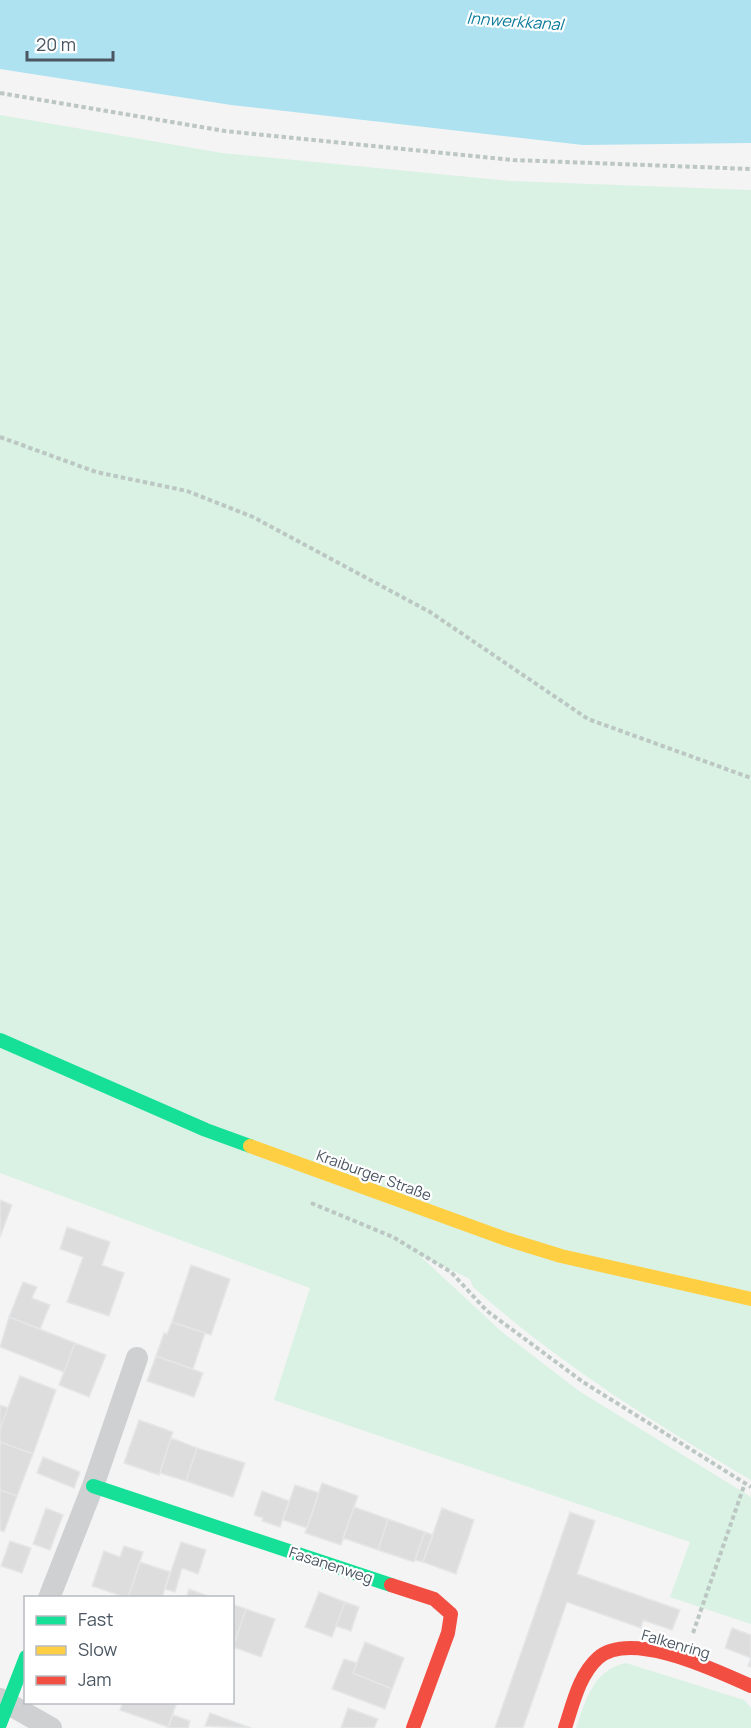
<svg xmlns="http://www.w3.org/2000/svg" width="751" height="1728" font-family="Manrope,sans-serif">
<rect width="100%" height="100%" fill="#f4f4f4"/>
<path fill="#d9f2e3" d="M0 115 222 153 511 181 751 190V1480C653 1422 558 1363 473 1287L470 1279 419 1255 502 1332 579 1391 751 1497V1624L670 1597 690 1542 274 1400 310 1288 0 1173Z
M626 1663 744 1700 751 1708V1728H576C586 1700 593 1670 626 1663Z"/>
<path fill="#aee2f0" d="M0 0H751V143L583 145 231 105 0 69Z"/>
<path fill="#ddddde" stroke="#e5e6e7" stroke-width="1.5" d="M0 1200 12 1205 0 1237Z
M67 1227 110 1242 102 1265 124 1273 109 1316 67 1302 83 1257 60 1249Z
M191 1265 230 1279 211 1335 172 1322Z
M23 1282 37 1287 32 1298 50 1305 40 1329 9 1317Z
M9 1317 75 1343 64 1372 0 1347Z
M172 1322 205 1333 193 1369 156 1356 164 1333 167 1334Z
M75 1343 106 1355 89 1397 59 1385Z
M156 1356 203 1373 194 1397 147 1381Z
M20 1376 56 1390 33 1454 0 1442V1429Z
M0 1405 8 1408 0 1429Z
M139 1420 173 1432 159 1475 124 1463Z
M171 1438 197 1448 186 1481 160 1473Z
M0 1442 33 1454 17 1496 0 1490Z
M197 1448 245 1463 233 1497 186 1481Z
M43 1457 80 1472 74 1488 37 1473Z
M322 1483 358 1496 341 1545 305 1533Z
M295 1485 319 1493 307 1528 283 1520Z
M0 1490 17 1496 4 1532 0 1530Z
M262 1491 289 1501 280 1527 262 1521 263 1518 254 1515Z
M354 1507 388 1519 378 1550 343 1538Z
M46 1508 63 1515 50 1550 33 1544Z
M442 1508 474 1520 456 1574 423 1562Z
M570 1512 595 1521 577 1574 680 1610 672 1630 643 1620 641 1628 567 1602 523 1728H495Z
M388 1519 425 1532 414 1562 378 1550Z
M425 1532 433 1535 423 1562 415 1560Z
M10 1541 31 1548 22 1573 1 1566Z
M181 1542 206 1550 198 1574 182 1568 175 1592 165 1589Z
M124 1546 143 1552 128 1598 92 1586 104 1551 120 1557Z
M140 1562 170 1572 162 1598H128Z
M189 1589 213 1598H186Z
M319 1592 345 1602 332 1637 305 1627Z
M345 1602 359 1607 351 1631 336 1626Z
M232 1604 246 1609 233 1647H232Z
M246 1609 275 1619 261 1657 233 1647Z
M732 1628 751 1635V1667L748 1666 751 1658 725 1648Z
M365 1642 404 1658 392 1689 353 1673Z
M344 1659 357 1663 353 1673 392 1689 385 1709 332 1689Z
M123 1702H177L168 1727 120 1710Z
M348 1708 378 1719 374 1728H341Z
M210 1713 251 1728 205 1726Z
M173 1715 190 1721 188 1728H168Z"/>
<g fill="none" stroke-linecap="round" stroke-linejoin="round">
<path stroke="#bcc7c4" stroke-width="4" stroke-dasharray="4.5 3" stroke-linecap="butt" d="M0 93 225 131 513 160 751 169
M0 437 96 472 187 491 253 517 430 612 588 719 751 778
M311 1203 393 1237 451 1272 487 1311 583 1382 751 1487
M693 1633 745 1483"/>
<path stroke="#ced0d2" stroke-width="22" d="M49 1598 93 1486 137 1358
M0 1699 51 1728"/>
<path stroke="#16e098" stroke-width="14" d="M0 1040 206 1130 250 1146
M93 1486 391 1585
M0 1724 26 1657"/>
<path stroke="#ffcf43" stroke-width="14" d="M250 1146 506 1239 561 1256 751 1299"/>
<path stroke="#f24e42" stroke-width="14" d="M391 1585 434 1599 451 1614 448 1633 413 1728
M565 1728C573 1704 579 1675 598 1658 631 1629 717 1671 751 1686"/>
</g>
<g text-anchor="middle" dominant-baseline="central" stroke-width="4.5" stroke-linejoin="round" paint-order="stroke">
<g font-size="15" fill="#4a5661" stroke="#fff">
<text transform="translate(374 1175) rotate(20)">Kraiburger Straße</text>
<text transform="translate(331 1565) rotate(18)">Fasanenweg</text>
<text transform="translate(676 1644) rotate(16)">Falkenring</text>
</g>
<g font-size="16" font-style="italic" fill="#0c7c9b" stroke="#fff">
<text transform="translate(515 21) rotate(4)">Innwerkkanal</text>
</g>
</g>
<rect x="24" y="1596" width="210" height="108" fill="#ffffff" stroke="#b7bbc0" stroke-width="1.5"/>
<rect x="36" y="1616" width="30" height="9" fill="#16e098" stroke="#b7bbc0" stroke-width="1.5"/>
<text x="78" y="1626" font-size="18" fill="#4a5661">Fast</text>
<rect x="36" y="1646" width="30" height="9" fill="#ffcf43" stroke="#b7bbc0" stroke-width="1.5"/>
<text x="78" y="1656" font-size="18" fill="#4a5661">Slow</text>
<rect x="36" y="1676" width="30" height="9" fill="#f24e42" stroke="#b7bbc0" stroke-width="1.5"/>
<text x="78" y="1686" font-size="18" fill="#4a5661">Jam</text>
<path d="M27 51v9h86v-9" fill="none" stroke="#4a5661" stroke-width="3"/>
<text x="36" y="51" font-size="18" fill="#4a5661" stroke="#ffffff" stroke-width="4.5" paint-order="stroke">20 m</text>
</svg>
